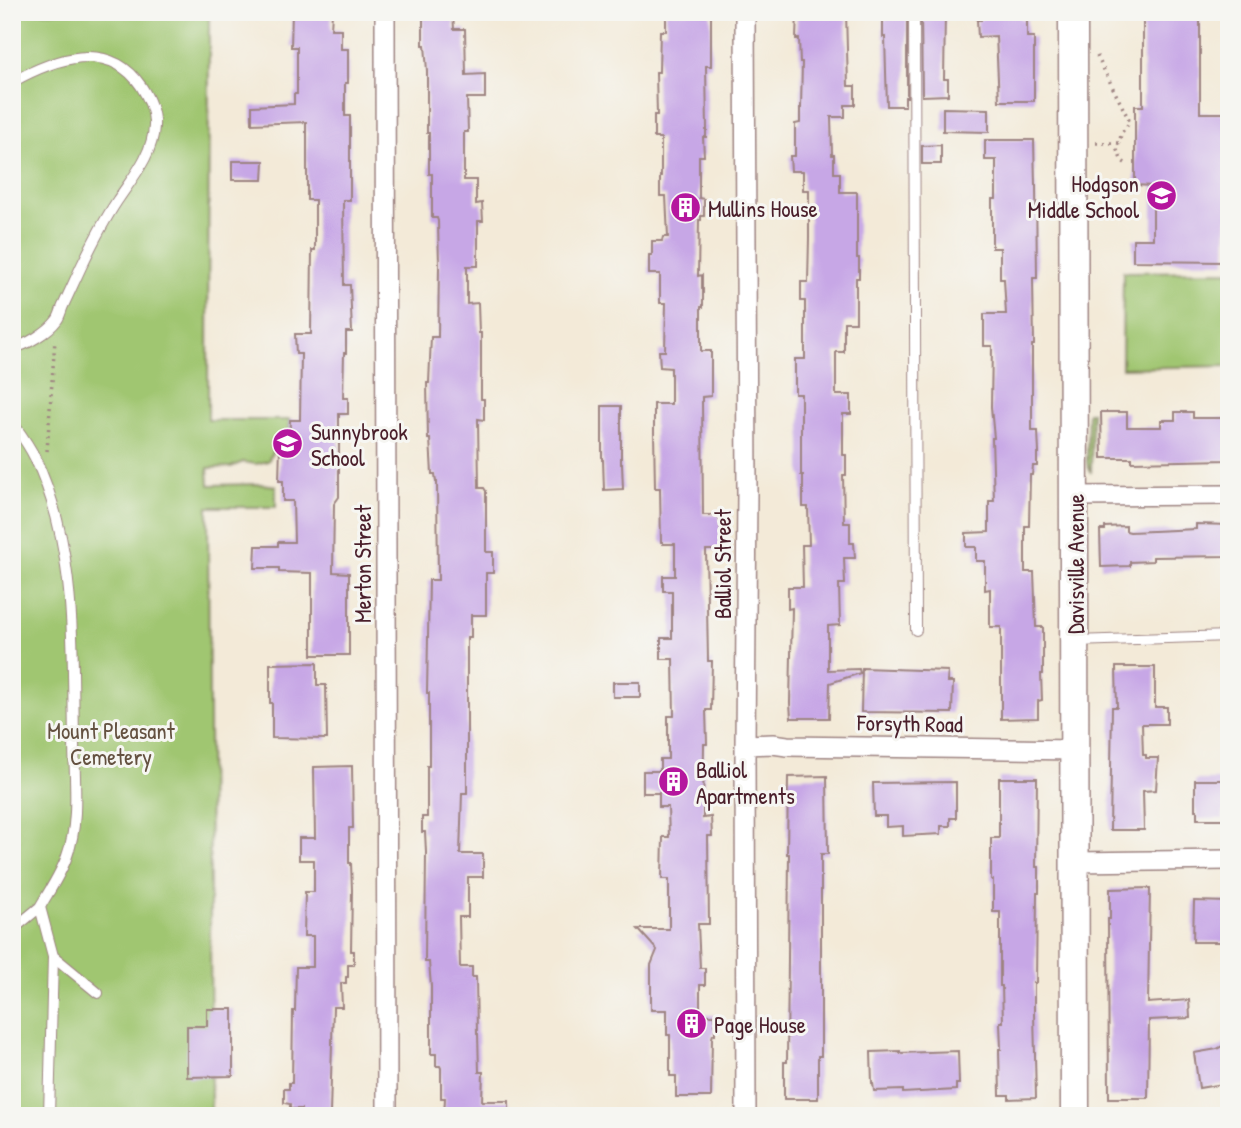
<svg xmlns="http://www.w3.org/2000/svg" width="1241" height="1128" font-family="'Patrick Hand',sans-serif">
<rect width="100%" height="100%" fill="#f6f6f2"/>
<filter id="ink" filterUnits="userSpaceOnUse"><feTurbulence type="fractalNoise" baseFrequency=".0143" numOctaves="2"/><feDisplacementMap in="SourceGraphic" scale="14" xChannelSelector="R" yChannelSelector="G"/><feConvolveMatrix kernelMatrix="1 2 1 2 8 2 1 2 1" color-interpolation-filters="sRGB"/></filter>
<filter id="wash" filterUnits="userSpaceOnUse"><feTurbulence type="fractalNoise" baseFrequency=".00686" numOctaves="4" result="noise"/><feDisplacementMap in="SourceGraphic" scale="28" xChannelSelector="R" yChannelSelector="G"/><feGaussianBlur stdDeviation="1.57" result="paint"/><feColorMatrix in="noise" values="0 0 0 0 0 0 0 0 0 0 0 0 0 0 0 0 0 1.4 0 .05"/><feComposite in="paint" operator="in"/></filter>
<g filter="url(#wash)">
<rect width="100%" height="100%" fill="#f3ead8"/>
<path fill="#a0c671" stroke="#75724e" stroke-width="2" d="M12 12H209L208 420H290L289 445H280V448H276L273 451 268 461 256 464 243 462 231 467 208 468 209 485 261 484 276 486V507H208L211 1116H12Z
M1229 271V366L1122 368 1123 272Z
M1088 412H1092L1091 473 1087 463Z"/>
<g id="blocks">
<path fill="#c7a7e6" d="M292 12H332L331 29H341V49H348V83H345V116H350V200H343L344 285H350L352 332H346V353H344L343 398H348V414H339V497L334 504 333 572 349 573V655H312V573L279 572V568H255L256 546H278V542H294L293 501H283V481H279L280 445H289L290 420H300L301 354H296L295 334H311L312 250H315V200H307V132H306V122L252 124V106L294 104V94H297V47H291Z
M423 12H453L454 29H465L466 75 485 74V98H467L468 132H464V180H476V204L482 203 483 221H478V266H467V304L478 303 479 333H481V399H484V420L478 419 479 488H484L486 491V552H493V573H486V615H471V637H467V793H462L460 854H483V877H468V917H459L460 967H472V977H476L477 1034H478L479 1072H483L482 1101H509V1116H444L445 1098H441V1068L440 1066H436V1054H431V986L429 962H425L426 852 425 832H422V817H427V766H429V693H427L429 580H438L437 482H436L435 474H432L430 439H428L427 383H429L431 337H438L439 266 438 221 437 218H432V174H429V133H427V71L425 45H423Z
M666 12H711V66H706L707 130H706V137H703L704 156H699V198L704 199V216H701V220H699L698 276 702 275V289H703V307H701V351H711V396L702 397 703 515H719L721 530V550H706L708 661H712L711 710H706L707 744H704L703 818 711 817 712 836H708L709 924H698L700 968H705V985H700V1015H715V1034H713L712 1038 711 1097H676V1076H670V1035H667V1010H651V965L657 950 638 929H669V879H662L663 837H669L668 807H659V793H643V771H660V759H668V716H674L673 659H661V638H672V591H663V576H675V544H663V542H661L660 488H655L654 432V404H671V368L660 367 659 351H665L666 303H660V274H649V255H652V241H662L663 237H668L666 196H660V176H661V138H654V115H657L656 72H659L660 31H666Z
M797 12H846L848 86H855V105H845V117H831L832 155H834V173H840V192H857V258H859V278H856V322H844V352H836V395H851V414H843V455H846V475H843L844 523H850V543H854L855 558H844L845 584H839L840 625 828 626V670L859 669 860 673 830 683 829 718H791L790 703 792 608 788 609V587H803L802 545H809L808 507H803V475H801V394H795V359H805V301H801V282H808L809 238V190H803V171H791L790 156H795V124L800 123V108H801L802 62H800L799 39H796Z
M887 12H907V97H905V106H887L885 37H883V20H887Z
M921 12H945L944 79H948V95L922 96Z
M981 12H1021V19H1027V37H1034V101H999L996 36 978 37 977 20H981Z
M1143 12H1200V113H1229V219H1227L1226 262 1133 261V239H1153V186L1135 185V106H1143Z
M943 108 989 109V132L943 131Z
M985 140H1034L1035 185H1036L1037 278H1033L1034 345H1032V431H1038L1039 453H1037V466H1033L1032 475H1030L1029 526H1025V572H1034L1036 627H1043V674H1041L1042 700 1038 701V718L1001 719V627H990V589L985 590V561H976V547H966V533L989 532V501H994L992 438H994L991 407 992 346H984V314H1006L1004 279H1000V248H992V199H996V160H985Z
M941 145V164H922V146Z
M232 161H264L263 180H232Z
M602 406H621V464H622L623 489 604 490 603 460H602Z
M1101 412H1127V427H1161V420H1175V412H1193V418H1229V460L1132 462V458H1102Z
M1196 524 1229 525V556L1153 557V561L1130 562V566L1101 567 1100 530H1105V527L1126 526V531L1130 532 1153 531 1196 529Z
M317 663V685H326L327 739 272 738V703H270V664Z
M1116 667H1155V707H1167V724H1142L1143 755H1146V758H1158L1156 790 1143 791 1144 830H1110L1112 707H1117Z
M862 668 948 671 947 682H953L952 713 861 712Z
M613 682H640V697H613Z
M352 766 353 828H349V863H351L352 890 351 951H354V965H348V977H346V983H341L342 1007H333L330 1114H301V1109H290V1104L284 1103V1089H289V1083H292L293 1011H295L296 967H313V936H304L305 892H314V860H299V838H315L314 767Z
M827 776 828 854H821V1056H818V1099H784V1062H787L789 854H787L788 777Z
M999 778H1037L1036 867H1039V893H1037L1036 983H1034V1013L1036 1098 1009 1099V1095H1000L999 1049H1001L1000 1022H1003L1002 986H1000V912H993V880H991V838H999Z
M1195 780H1229V810L1223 812V819H1197V810H1195Z
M956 782V818H950V826H941V834L903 836V826L886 827V816H874L873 783Z
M1150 888 1148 1003 1189 1000 1190 1018 1149 1020 1148 1098H1109L1108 919H1110V889Z
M1194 901 1229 902V942H1193Z
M207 1009H233V1076L187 1077V1026H207Z
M1229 1042V1083L1199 1088 1194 1053 1217 1049Z
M900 1051V1053L958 1051 959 1084H956V1090L903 1093V1090L874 1091 873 1083H872L871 1052Z"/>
</g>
</g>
<g filter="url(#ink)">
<use href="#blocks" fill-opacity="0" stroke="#9e8482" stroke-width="2"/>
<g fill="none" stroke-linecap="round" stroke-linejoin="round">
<defs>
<path id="lane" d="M914 12 916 630
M12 82C54 59 108 38 141 86 148 97 155 112 154 126 153 155 132 178 117 201 103 222 92 244 81 267 75 280 69 293 63 306 61 310 60 316 57 320 49 331 26 346 12 348
M12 422C20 433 29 445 35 458 77 545 72 646 74 740 74 776 80 822 67 856 61 874 49 891 40 907L53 956 49 1116
M1075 641 1229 636
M12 930 40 907
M53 956 98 993"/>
<path id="street" d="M385 12 387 1116
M745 12 747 492 745 745 746 1116
M1075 496 1229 495
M745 745 773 744 787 746 1074 750
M1074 862 1229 860"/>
<path id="secondary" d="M1073 12 1075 1116"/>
</defs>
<use href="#lane" stroke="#9e8482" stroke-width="12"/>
<use href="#street" stroke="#9e8482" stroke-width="22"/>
<use href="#secondary" stroke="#9e8482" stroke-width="31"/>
<path stroke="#9e8482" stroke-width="3.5" stroke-dasharray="2 5" stroke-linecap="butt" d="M1097 56 1130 122 1122 132 1117 150 1122 161 1128 165
M1096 143H1119
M47 451 55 340"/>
<use href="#lane" stroke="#fff" stroke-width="10"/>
<use href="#street" stroke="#fff" stroke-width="19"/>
<use href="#secondary" stroke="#fff" stroke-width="28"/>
</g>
</g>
<defs>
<symbol id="school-disc" viewBox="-11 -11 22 22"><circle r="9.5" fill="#b5179e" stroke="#f6f6f2"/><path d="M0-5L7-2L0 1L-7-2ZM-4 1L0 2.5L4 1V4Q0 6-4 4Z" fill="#fff"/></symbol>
<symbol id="building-disc" viewBox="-11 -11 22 22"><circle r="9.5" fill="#b5179e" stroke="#f6f6f2"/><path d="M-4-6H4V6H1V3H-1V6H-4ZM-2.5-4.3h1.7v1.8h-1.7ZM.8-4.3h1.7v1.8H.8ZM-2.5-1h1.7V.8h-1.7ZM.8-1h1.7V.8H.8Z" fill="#fff"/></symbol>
</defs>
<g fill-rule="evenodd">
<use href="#school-disc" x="1144" y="178" width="35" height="35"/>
<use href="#building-disc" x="668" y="190" width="35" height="35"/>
<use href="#school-disc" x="270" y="426" width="35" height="35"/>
<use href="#building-disc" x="656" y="764" width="35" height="35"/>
<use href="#building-disc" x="674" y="1006" width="35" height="35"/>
</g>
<g text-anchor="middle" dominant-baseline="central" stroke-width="6" stroke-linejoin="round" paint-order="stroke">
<g font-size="23" fill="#4a1f2b" stroke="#f6f6f2" text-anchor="start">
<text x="1139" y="183" text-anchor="end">Hodgson<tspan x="1139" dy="26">Middle School</tspan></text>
<text x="708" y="208">Mullins House</text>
<text x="311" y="431">Sunnybrook<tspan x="311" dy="26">School</tspan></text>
<text x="696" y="769">Balliol<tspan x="696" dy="26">Apartments</tspan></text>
<text x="714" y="1024">Page House</text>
</g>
<g font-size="23" fill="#4a1f2b" stroke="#f6f6f2">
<text transform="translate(362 564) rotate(-90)">Merton Street</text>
<text transform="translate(722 564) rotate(-90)">Balliol Street</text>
<text transform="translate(1075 564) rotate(-90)">Davisville Avenue</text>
<text transform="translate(910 723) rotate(1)">Forsyth Road</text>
</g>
<g font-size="23" fill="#645140" stroke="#f6f6f2">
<text x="111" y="730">Mount Pleasant<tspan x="111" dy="26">Cemetery</tspan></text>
</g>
</g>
<rect width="1241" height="1128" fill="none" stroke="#f6f6f2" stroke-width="42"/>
</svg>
